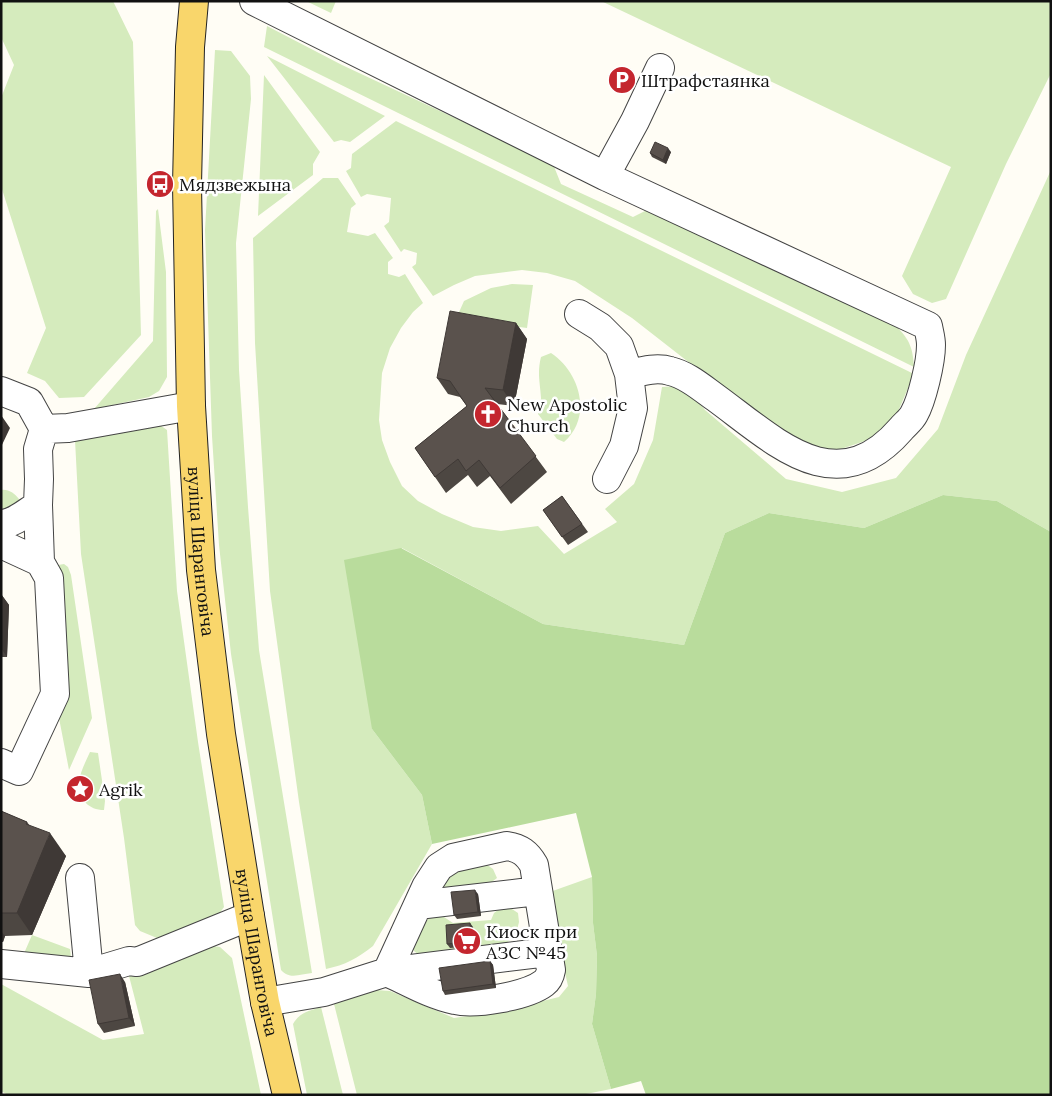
<svg xmlns="http://www.w3.org/2000/svg" width="1052" height="1096" font-family="Lora,serif">
<rect width="100%" height="100%" fill="#fffdf5"/>
<path fill="#d5ebbd" d="M1 1H113L133 42 141 335 84 397 59 398 45 381 27 373 46 328 1 186V98L14 65 1 37Z
M306 1H336L331 13Z
M601 1H1051V73L1006 164 946 299 932 303 913 294 902 276 951 167Z
M267 26 342 65 553 164 561 184 633 217 649 209 897 327C910 340 913 349 914 367L264 47Z
M215 50 231 51 250 76 251 99 236 243 239 370 248 507 259 650 312 973C300 974 290 980 281 970L231 654 219 545 212 436 205 230Z
M267 56 385 116 350 142 341 140 334 142Z
M264 75 320 152 313 164V175L258 216Z
M396 121 914 374 897 414 871 439 838 450H817L787 439 632 318 575 281 547 273 522 270 475 276 454 285 433 296 412 267 416 264 417 253 404 249 401 252 384 226 389 222 391 198 367 194 361 197 346 171 351 168 352 154Z
M1051 170V532L997 501 943 495 864 528 769 513 725 533 684 645 543 624 402 548 372 729 422 795 432 844 373 946C358 958 345 965 326 969L299 802 270 591 255 343 253 238 323 178H338L356 204 351 208 347 232 368 236 375 233 393 258 388 262V274L399 277 405 274 423 303 413 312 401 328 390 348 382 373 379 420 382 440 390 462 402 486 418 501 442 514 473 527 501 531 538 526 564 554 617 522 605 509 634 484 653 440 662 387 679 386 692 394 705 410 786 479 842 492 896 478 938 429 966 355Z
M158 209 166 272 167 377 159 391 149 397 94 409 153 341 156 211Z
M512 284 533 285 527 328 456 319 464 301 491 288Z
M551 353C580 372 593 417 564 442L557 439 538 414C539 408 541 403 541 398 540 382 537 373 541 357Z
M157 423 167 430 177 591 198 742 224 907 217 917 157 938 140 931 135 925 124 838 81 554 75 440Z
M1 490C9 489 15 494 19 499V505L1 514Z
M64 564 68 567 71 575 92 718 69 770 59 718 67 701 56 569 58 565Z
M90 752 98 753 105 801 104 810C88 810 78 798 79 782 80 772 86 761 90 752Z
M486 864 493 869 497 878 489 884 444 891C444 868 469 868 486 864Z
M592 877 593 923 597 956 596 994 592 1024 611 1089 581 1095H357L334 1004 363 993 376 990 390 991 454 1018 502 1011 559 997 568 986 547 893Z
M502 907H509L518 913 519 922 517 930 509 941 495 950 420 956 414 951C411 934 423 920 438 913L453 923 491 920 494 913Z
M32 935 70 949 71 957 62 960 22 958Z
M213 946 220 947 232 958 261 1095H8L1 1091V984L103 1040 144 1034 129 976Z
M321 1007 343 1095H307L293 1024C300 1012 309 1011 321 1007Z"/>
<path fill="#b9dc9c" d="M943 495 997 501 1051 532V1095H646L641 1081 611 1089 592 1024 596 994 597 956 593 923 592 877 576 813 432 844 422 795 372 729 344 560 401 548 543 624 684 645 725 533 769 513 864 528Z"/>
<g fill="none" stroke-linecap="round" stroke-linejoin="round">
<defs>
<path id="minor" d="M254 1 605 176 928 326C929 332 931 338 931 345 931 362 922 400 914 414 911 420 905 424 901 429 836 504 775 441 716 398 702 388 687 375 670 371 657 367 642 371 629 374
M605 176 635 121 660 68
M579 314 600 327 619 346 629 374 633 408 624 446 607 479
M1 391 29 402 44 429 38 449 39 479 38 505 40 562 49 578 55 694 19 771 1 763
M44 429 68 428 191 406
M1 524C14 524 28 511 38 505
M1 544 40 562
M507 846C520 848 527 853 534 865L551 970C550 976 548 980 544 983 527 996 475 1005 455 1000 431 995 409 982 387 972L426 887 439 867 453 858Z
M80 878 89 973
M418 905 538 891
M1 964 89 973 129 961 137 962 250 916
M265 1002 324 992 387 972 548 952"/>
<g id="major">
<path id="s1" d="M194 1 190 47 187 185 191 406 201 570 221 734 250 916 265 1002 287 1095"/>
</g>
</defs>
<use href="#minor" stroke="#444" stroke-width="30"/>
<use href="#major" stroke="#222" stroke-width="30"/>
<use href="#minor" stroke="#fff" stroke-width="28"/>
<use href="#major" stroke="#f9d66b" stroke-width="28"/>
</g>
<path fill="#4d4742" d="M671 152 666 164 652 157 650 153Z
M516 323 527 339 514 406 497 404 547 472 511 504 490 476 477 487 468 475 446 493 415 448 467 406 460 397 448 394 437 378Z
M562 496 588 532 568 545 543 510Z
M1 594 9 605 7 657H1Z
M1 811 27 822 30 826 66 856 32 935 5 936 3 942H1Z
M478 894 481 916 457 919 454 915Z
M473 927 474 946 450 948 447 944Z
M490 961 493 965 496 988 445 995 443 991Z
M125 982 135 1026 104 1033 98 1024Z"/>
<path fill="#3f3936" d="M668 148 671 152 666 164 663 160Z
M516 323 527 339 514 406 503 390Z
M1 415 10 428 1 447Z
M1 594 9 605 7 657 1 648Z
M50 833 66 856 32 935 17 913Z
M475 890 478 894 481 916 478 912Z
M470 923 473 927 474 946 471 942Z
M1 931 5 936 3 942 1 940Z
M490 961 493 965 496 988 493 984Z
M120 974 125 982 135 1026 129 1018Z"/>
<path fill="#5a524d" stroke="#3f3936" d="M655 142 668 148 663 160 650 153Z
M450 311 516 323 503 390 485 388 536 456 500 488 479 460 466 471 458 459 435 477 415 448 467 406 450 381 437 378Z
M562 496 582 524 562 537 543 510Z
M1 811 27 822 26 824 50 833 17 913H1Z
M475 890 478 912 454 915 451 892Z
M470 923 471 942 447 944 446 925Z
M490 961 493 984 443 991 439 968Z
M120 974 129 1018 98 1024 89 980Z"/>
<defs>
<symbol id="parking-disc" viewBox="-11 -11 22 22"><circle r="9.5" fill="#c4262e" stroke="#fff"/><path d="M-3.5-5.5H1a3.5 3.5 0 0 1 0 7H-1V5.5H-3.5ZM-1-3.4V-.6H.8a1.4 1.4 0 0 0 0-2.8Z" fill="#fff"/></symbol>
<symbol id="bus-disc" viewBox="-11 -11 22 22"><circle r="9.5" fill="#c4262e" stroke="#fff"/><path d="M-5-6H5V4H4V6H2V4H-2V6H-4V4H-5ZM-3.5-4V0h7V-4ZM-3.5 1.2v1.5H-2V1.2ZM2 1.2v1.5H3.5V1.2Z" fill="#fff"/></symbol>
<symbol id="church-disc" viewBox="-11 -11 22 22"><circle r="9.5" fill="#c4262e" stroke="#fff"/><path d="M-1.2-6h2.4v3.5h3.3v2.4h-3.3V6h-2.4V-.1h-3.3v-2.4h3.3Z" fill="#fff"/></symbol>
<symbol id="sight-disc" viewBox="-11 -11 22 22"><circle r="9.5" fill="#c4262e" stroke="#fff"/><path d="M0-6L1.8-2.2L6-1.7L2.9 1.2L3.7 5.4L0 3.3L-3.7 5.4L-2.9 1.2L-6-1.7L-1.8-2.2Z" fill="#fff"/></symbol>
<symbol id="supermarket-disc" viewBox="-11 -11 22 22"><circle r="9.5" fill="#c4262e" stroke="#fff"/><path d="M-6-5.5h2.5l.6 2H6L4.5 2H-2.5L-4.4-4H-6ZM-1.5 3.2a1.3 1.3 0 1 0 .1 0ZM3 3.2a1.3 1.3 0 1 0 .1 0Z" fill="#fff"/></symbol>
</defs>
<g fill-rule="evenodd">
<use href="#parking-disc" x="606" y="64" width="32" height="32"/>
<use href="#bus-disc" x="144" y="168" width="32" height="32"/>
<use href="#church-disc" x="472" y="398" width="32" height="32"/>
<use href="#sight-disc" x="64" y="773" width="32" height="32"/>
<use href="#supermarket-disc" x="451" y="925" width="32" height="32"/>
</g>
<g text-anchor="middle" dominant-baseline="central" stroke-width="5" stroke-linejoin="round" paint-order="stroke">
<g font-size="18" fill="#111" stroke="#fff" text-anchor="start">
<text x="641" y="80">Штрафстаянка</text>
<text x="179" y="184">Мядзвежына</text>
<text x="507" y="404">New Apostolic<tspan x="507" dy="21">Church</tspan></text>
<text x="99" y="789">Agrik</text>
<text x="486" y="931">Киоск при<tspan x="486" dy="21">АЗС №45</tspan></text>
</g>
<g font-size="18" fill="#111" stroke="#fff">
<text stroke="none"><textPath href="#s1" startOffset="551">вуліца Шаранговіча</textPath></text>
<text stroke="none"><textPath href="#s1" startOffset="956">вуліца Шаранговіча</textPath></text>
</g>
</g>
<rect width="1052" height="1096" fill="none" stroke="#111111" stroke-width="5"/>
</svg>
